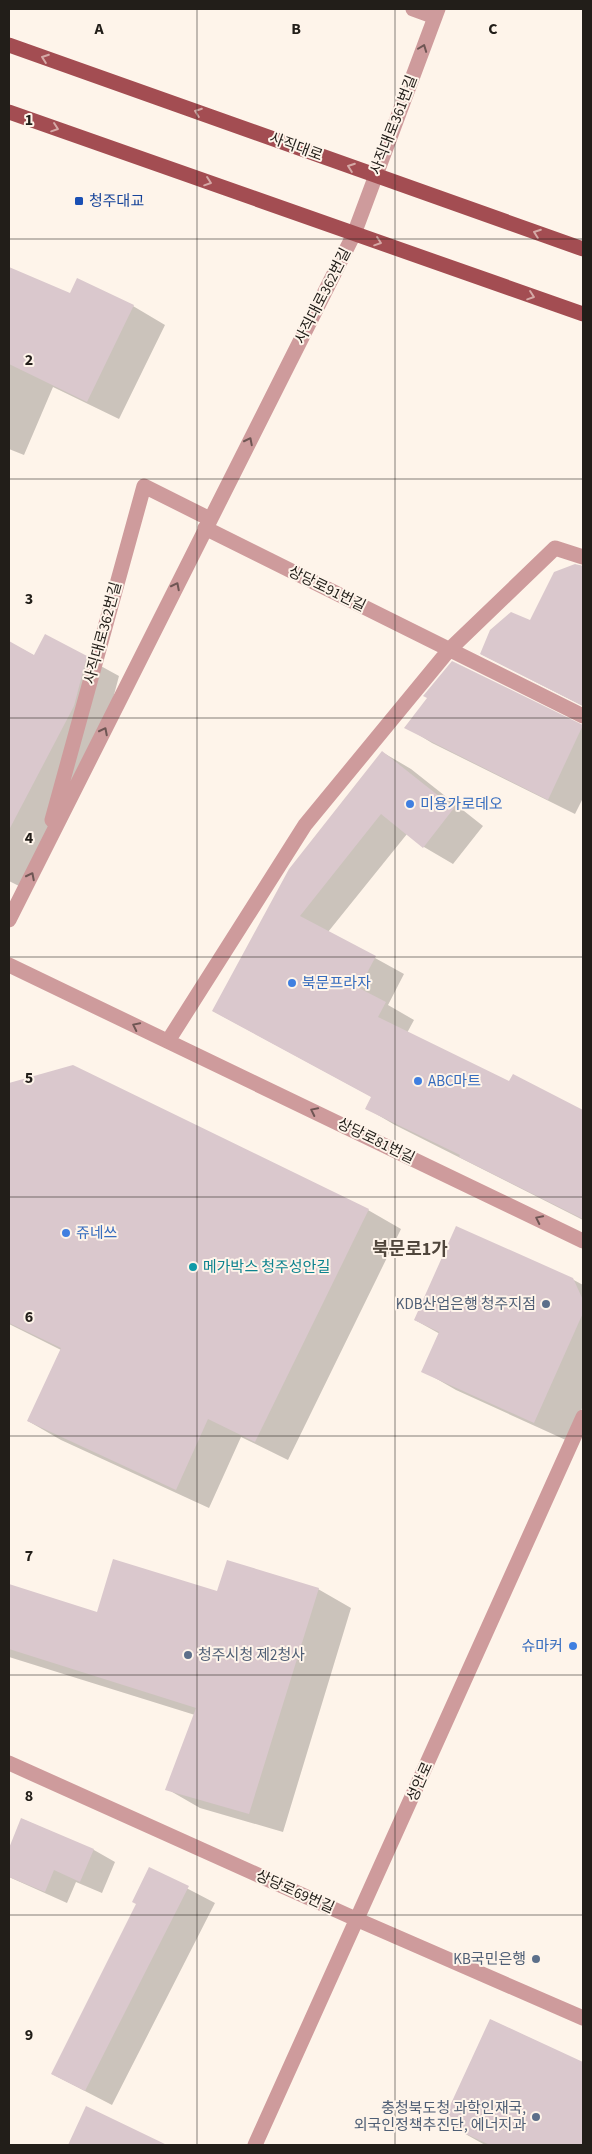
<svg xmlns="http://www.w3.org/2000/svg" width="592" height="2154" font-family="'Source Sans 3','Noto Sans KR',sans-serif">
<rect width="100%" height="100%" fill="#fef4ea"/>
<path fill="#0003" d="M9 269 70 294 133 306 165 325 119 419 53 387 24 455 9 449Z
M575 565 583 566V706L481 654 530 622Z
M46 636 119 676 106 725 21 887 9 881V642L35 656Z
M583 726V798L575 814 432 743 406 727Z
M382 752 411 769 483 826 453 864 424 847 407 834 328 932 404 974 388 1005 414 1020 407 1033 510 1083 582 1111 583 1109V1220L395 1125 366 1108 372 1097 213 1011Z
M73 1066 368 1210 401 1229 288 1460 241 1437 209 1508 61 1440 28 1421 61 1350 9 1324V1084Z
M572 1279 583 1285V1406L568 1441 456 1390 423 1371 440 1334 415 1320Z
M9 1586 98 1614 218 1593 318 1589 351 1608 283 1832 200 1808 167 1789 195 1715 9 1657Z
M22 1819 94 1850 115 1862 102 1893 76 1882 67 1903 9 1877V1851Z
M150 1869 215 1903 112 2105 52 2074 138 1904Z
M491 2020 583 2063V2145H485L444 2122Z
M87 2108 164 2145H69Z"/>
<path fill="#dac8cd" d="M9 267 70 293 77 278 134 305 87 402 9 364Z
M575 564 583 566V706L480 654 490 630 511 612 530 620 554 572Z
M45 634 87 656 74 706 9 830V641L34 655Z
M452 661 583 725 548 800 404 728 427 698 423 696Z
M382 751 454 808 423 848 381 814 300 916 376 956 359 988 386 1002 378 1017 509 1081 513 1074 583 1110V1219L459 1157 460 1155 365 1109 371 1097 212 1011 289 869Z
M73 1065 369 1209 255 1442 208 1419 176 1490 27 1421 61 1348 9 1323V1083Z
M456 1226 573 1278 583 1300V1313L534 1423 421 1372 439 1332 414 1320Z
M113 1559 217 1591 227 1560 319 1588 249 1814 165 1790 196 1708 9 1649V1584L97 1612Z
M21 1818 94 1849 80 1882 54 1870 45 1892 9 1877V1848Z
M149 1867 189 1886 85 2091 51 2074 136 1904 132 1902Z
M490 2019 583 2062V2145H490L442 2123Z
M86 2106 167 2145H68Z"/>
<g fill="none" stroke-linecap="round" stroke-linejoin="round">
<path stroke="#ce9b9c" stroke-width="15" d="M413 9 435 17
M205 528 583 716
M52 820 144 486 210 519
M9 920 354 234 438 9
M9 965 583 1241
M168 1041 305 825 449 650 555 548 583 557
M9 1763 358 1920 583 2018
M255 2145 583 1417"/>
<path stroke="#a34d52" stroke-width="15" d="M9 45 583 249
M9 112 583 314"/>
</g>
<defs><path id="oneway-chevron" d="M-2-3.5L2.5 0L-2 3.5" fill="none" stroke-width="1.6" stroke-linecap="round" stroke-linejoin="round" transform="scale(1.25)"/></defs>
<g stroke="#6f5654">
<use href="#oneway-chevron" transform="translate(423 48) rotate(-69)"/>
<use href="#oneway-chevron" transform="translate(249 441) rotate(-63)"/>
<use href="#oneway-chevron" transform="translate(176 586) rotate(-63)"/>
<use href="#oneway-chevron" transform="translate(104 731) rotate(-63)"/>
<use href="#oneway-chevron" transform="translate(31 876) rotate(-63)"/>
<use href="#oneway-chevron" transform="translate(136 1026) rotate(-154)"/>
<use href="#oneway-chevron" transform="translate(314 1111) rotate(-154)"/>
<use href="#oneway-chevron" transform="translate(539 1219) rotate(-154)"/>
</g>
<g stroke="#d5a9a6">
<use href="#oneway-chevron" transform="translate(45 58) rotate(-160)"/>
<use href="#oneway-chevron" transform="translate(198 112) rotate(-160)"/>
<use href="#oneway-chevron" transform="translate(55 128) rotate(19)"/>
<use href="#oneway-chevron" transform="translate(351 167) rotate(-160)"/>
<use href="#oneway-chevron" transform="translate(208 182) rotate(19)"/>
<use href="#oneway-chevron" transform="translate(537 233) rotate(-160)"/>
<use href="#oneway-chevron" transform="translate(378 242) rotate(19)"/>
<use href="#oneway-chevron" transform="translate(531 296) rotate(19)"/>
</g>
<path fill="none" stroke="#221e19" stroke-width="1" stroke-opacity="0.55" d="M197 9V2145M395 9V2145M9 239H583M9 479H583M9 718H583M9 957H583M9 1197H583M9 1436H583M9 1675H583M9 1915H583"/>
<rect fill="#1a4fb4" stroke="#fef4ea" stroke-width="2" x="74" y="196" width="10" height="10" rx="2.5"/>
<g fill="#3f7fe0" stroke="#fef4ea" stroke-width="2">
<circle cx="410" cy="804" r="5"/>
<circle cx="292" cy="983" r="5"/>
<circle cx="418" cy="1081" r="5"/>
<circle cx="66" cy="1233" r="5"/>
<circle cx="573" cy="1646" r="5"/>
</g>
<circle fill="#0f9aa8" stroke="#fef4ea" stroke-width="2" cx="193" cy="1267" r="5"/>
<g fill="#5c6f8a" stroke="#fef4ea" stroke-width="2">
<circle cx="546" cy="1304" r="5"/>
<circle cx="188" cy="1655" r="5"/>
<circle cx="536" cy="1959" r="5"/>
<circle cx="536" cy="2117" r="5"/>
</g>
<g text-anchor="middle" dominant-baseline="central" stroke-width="4" stroke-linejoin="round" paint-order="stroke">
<g font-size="15" fill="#221e19" stroke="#fef4ea">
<text transform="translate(394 125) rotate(-69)">사직대로361번길</text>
<text transform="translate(296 147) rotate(20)">사직대로</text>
<text transform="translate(323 296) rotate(-63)">사직대로362번길</text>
<text transform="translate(327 589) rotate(26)">상당로91번길</text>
<text transform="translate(103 633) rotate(-75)">사직대로362번길</text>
<text transform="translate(376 1141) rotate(26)">상당로81번길</text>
<text transform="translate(420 1782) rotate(-66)">성안로</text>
<text transform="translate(295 1892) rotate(24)">상당로69번길</text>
</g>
<g font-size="15" fill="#164399" stroke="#fef4ea" text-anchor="start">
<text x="89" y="201">청주대교</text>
</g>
<g font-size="15" fill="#366cbe" stroke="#fef4ea" text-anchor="start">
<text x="420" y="804">미용가로데오</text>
<text x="302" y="983">북문프라자</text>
<text x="428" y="1081">ABC마트</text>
<text x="76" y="1233">쥬네쓰</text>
<text x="563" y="1646" text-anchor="end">슈마커</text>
</g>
<g font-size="15" fill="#0d838f" stroke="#fef4ea" text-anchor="start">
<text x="203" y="1267">메가박스 청주성안길</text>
</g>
<g font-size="15" fill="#4e5e75" stroke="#fef4ea" text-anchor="end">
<text x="536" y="1304">KDB산업은행 청주지점</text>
<text x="198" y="1655" text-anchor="start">청주시청 제2청사</text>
<text x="526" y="1959">KB국민은행</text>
<text x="526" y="2108">충청북도청 과학인재국,<tspan x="526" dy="17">외국인정책추진단, 에너지과</tspan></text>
</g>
<g font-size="18" font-weight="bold" fill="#50463c" stroke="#fef4ea">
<text x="410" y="1249">북문로1가</text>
</g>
</g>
<g font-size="16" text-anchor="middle" font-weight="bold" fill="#221e19" stroke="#fef4ea" stroke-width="4" stroke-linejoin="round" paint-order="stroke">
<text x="99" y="34">A</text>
<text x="296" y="34">B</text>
<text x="493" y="34">C</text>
<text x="29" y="125">1</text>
<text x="29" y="365">2</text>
<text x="29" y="604">3</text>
<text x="29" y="843">4</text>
<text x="29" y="1083">5</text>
<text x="29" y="1322">6</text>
<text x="29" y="1561">7</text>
<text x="29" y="1801">8</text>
<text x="29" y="2040">9</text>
</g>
<rect width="592" height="2154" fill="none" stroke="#221e19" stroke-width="20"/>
</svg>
